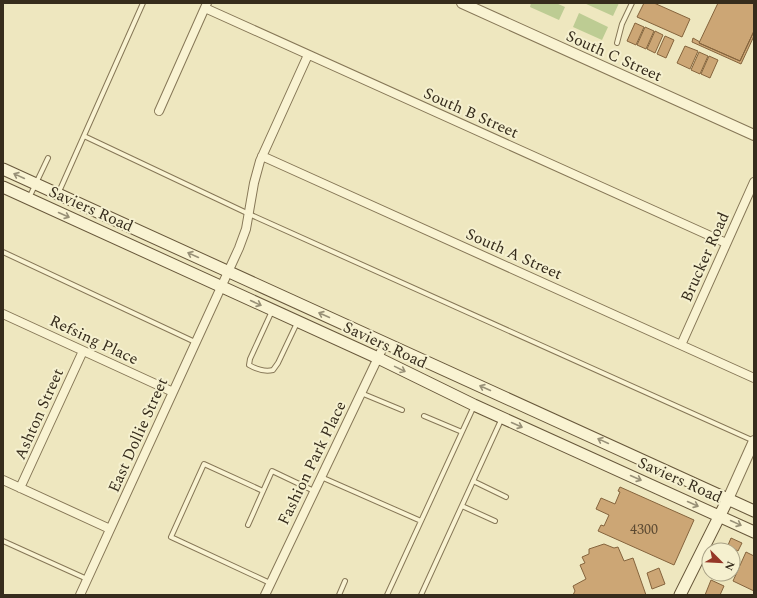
<svg xmlns="http://www.w3.org/2000/svg" width="757" height="598" font-family="Spectral,serif">
<rect width="100%" height="100%" fill="#eee7bf"/>
<path fill="#bdcc93" d="M531 3H556L565 7 559 20 530 7Z
M584 3H619L613 16Z
M579 13 608 27 602 40 573 27Z"/>
<path fill="#cca675" stroke="#85643d" d="M644 3H654L690 19 682 37 637 17Z
M718 3H754V31L740 61 699 43Z
M635 23 644 27 636 45 627 41Z
M645 27 654 31 646 49 637 45Z
M655 31 663 35 655 53 647 49Z
M754 31V36L741 64 692 42 693 38 700 42 699 43 740 61Z
M665 36 674 40 666 58 657 54Z
M685 46 698 51 690 69 677 63Z
M699 52 708 56 700 74 691 70Z
M709 56 718 60 710 78 701 74Z
M620 487 694 520 674 565 598 531 601 525 604 526 609 515 596 509 601 498 615 504 620 492 618 491Z
M731 538 742 543 738 551 736 550 734 555 733 550H726Z
M604 544 614 548 618 547 624 561 633 558 646 595H573L575 591 573 586 586 579 580 565 585 563 582 557 589 554V549Z
M746 552 754 556V591L733 581Z
M659 568 665 584 652 589 647 573Z
M711 580 724 586 720 595H705Z"/>
<g fill="none" stroke-linecap="round" stroke-linejoin="round">
<defs>
<path id="service" d="M617 43 622 24 632 3
M84 136 249 214 754 441
M58 194 143 3
M29 198 48 158
M3 252 195 342
M272 311 250 359 249 365C256 369 265 372 273 370L278 363 297 323
M361 393 402 410
M424 416 462 432
M321 477 421 521
M473 481 506 497
M263 491 204 464 171 537 270 583
M462 506 495 521
M248 525 272 471 314 491
M3 541 87 579
M339 595 345 581
M387 595 474 406
M421 595 502 418"/>
<path id="minor" d="M205 8 726 243
M159 111 207 3
M262 156 754 378
M3 314 173 392
M681 345 754 182
M3 480 110 529
M20 488 83 351
M80 595 239 248 246 229 254 183 260 161 308 55
M265 595 385 343"/>
<path id="tertiary" d="M462 3 754 135
M728 499 754 441"/>
<path id="secondary" d="M3 169 754 511
M3 187 378 358 474 405 754 532
M680 595 728 499"/>
</defs>
<use href="#service" stroke="#867757" stroke-width="6"/>
<use href="#minor" stroke="#867757" stroke-width="10"/>
<use href="#tertiary" stroke="#867757" stroke-width="12"/>
<use href="#secondary" stroke="#68583b" stroke-width="13"/>
<use href="#service" stroke="#f9f3d2" stroke-width="4"/>
<use href="#minor" stroke="#f9f3d2" stroke-width="8"/>
<use href="#tertiary" stroke="#f9f3d2" stroke-width="10"/>
<use href="#secondary" stroke="#f9f3d2" stroke-width="11"/>
</g>
<defs><path id="oneway-shaft" d="M-6 0H5M1.5-3L5.5 0L1.5 3" fill="none" stroke-width="1.6" stroke-linecap="round" stroke-linejoin="round"/></defs>
<g stroke="#989077">
<use href="#oneway-shaft" transform="translate(19 176) rotate(-155)"/>
<use href="#oneway-shaft" transform="translate(64 215) rotate(24)"/>
<use href="#oneway-shaft" transform="translate(193 255) rotate(-155)"/>
<use href="#oneway-shaft" transform="translate(256 303) rotate(25)"/>
<use href="#oneway-shaft" transform="translate(324 315) rotate(-156)"/>
<use href="#oneway-shaft" transform="translate(400 369) rotate(26)"/>
<use href="#oneway-shaft" transform="translate(485 388) rotate(-156)"/>
<use href="#oneway-shaft" transform="translate(517 425) rotate(24)"/>
<use href="#oneway-shaft" transform="translate(603 441) rotate(-155)"/>
<use href="#oneway-shaft" transform="translate(636 478) rotate(24)"/>
<use href="#oneway-shaft" transform="translate(693 504) rotate(24)"/>
<use href="#oneway-shaft" transform="translate(736 523) rotate(25)"/>
</g>
<g text-anchor="middle" dominant-baseline="central" stroke-width="4" stroke-linejoin="round" paint-order="stroke">
<g font-size="14" fill="#5c4a32">
<text x="644" y="529">4300</text>
</g>
<g font-size="16" fill="#362c1c" stroke="#f5f0cf">
<text transform="translate(614 56) rotate(24)">South C Street</text>
<text transform="translate(471 113) rotate(24)">South B Street</text>
<text transform="translate(91 209) rotate(24)">Saviers Road</text>
<text transform="translate(514 254) rotate(24)">South A Street</text>
<text transform="translate(705 257) rotate(-66)">Brucker Road</text>
<text transform="translate(94 340) rotate(25)">Refsing Place</text>
<text transform="translate(385 345) rotate(25)">Saviers Road</text>
<text transform="translate(39 414) rotate(-66)">Ashton Street</text>
<text transform="translate(138 435) rotate(-66)">East Dollie Street</text>
<text transform="translate(312 463) rotate(-64)">Fashion Park Place</text>
<text transform="translate(680 480) rotate(24)">Saviers Road</text>
</g>
</g>
<rect width="757" height="598" fill="none" stroke="#362c1c" stroke-width="8"/>
<g transform="translate(721 562) rotate(114)"><circle r="19" fill="#f5f0cf" stroke="#a9a287"/>
<path d="M0-3L7 15L0 10L-7 15Z" fill="#953727"/>
<text y="-6" font-size="11" font-weight="bold" text-anchor="middle" fill="#362c1c">N</text>
</g>
</svg>
